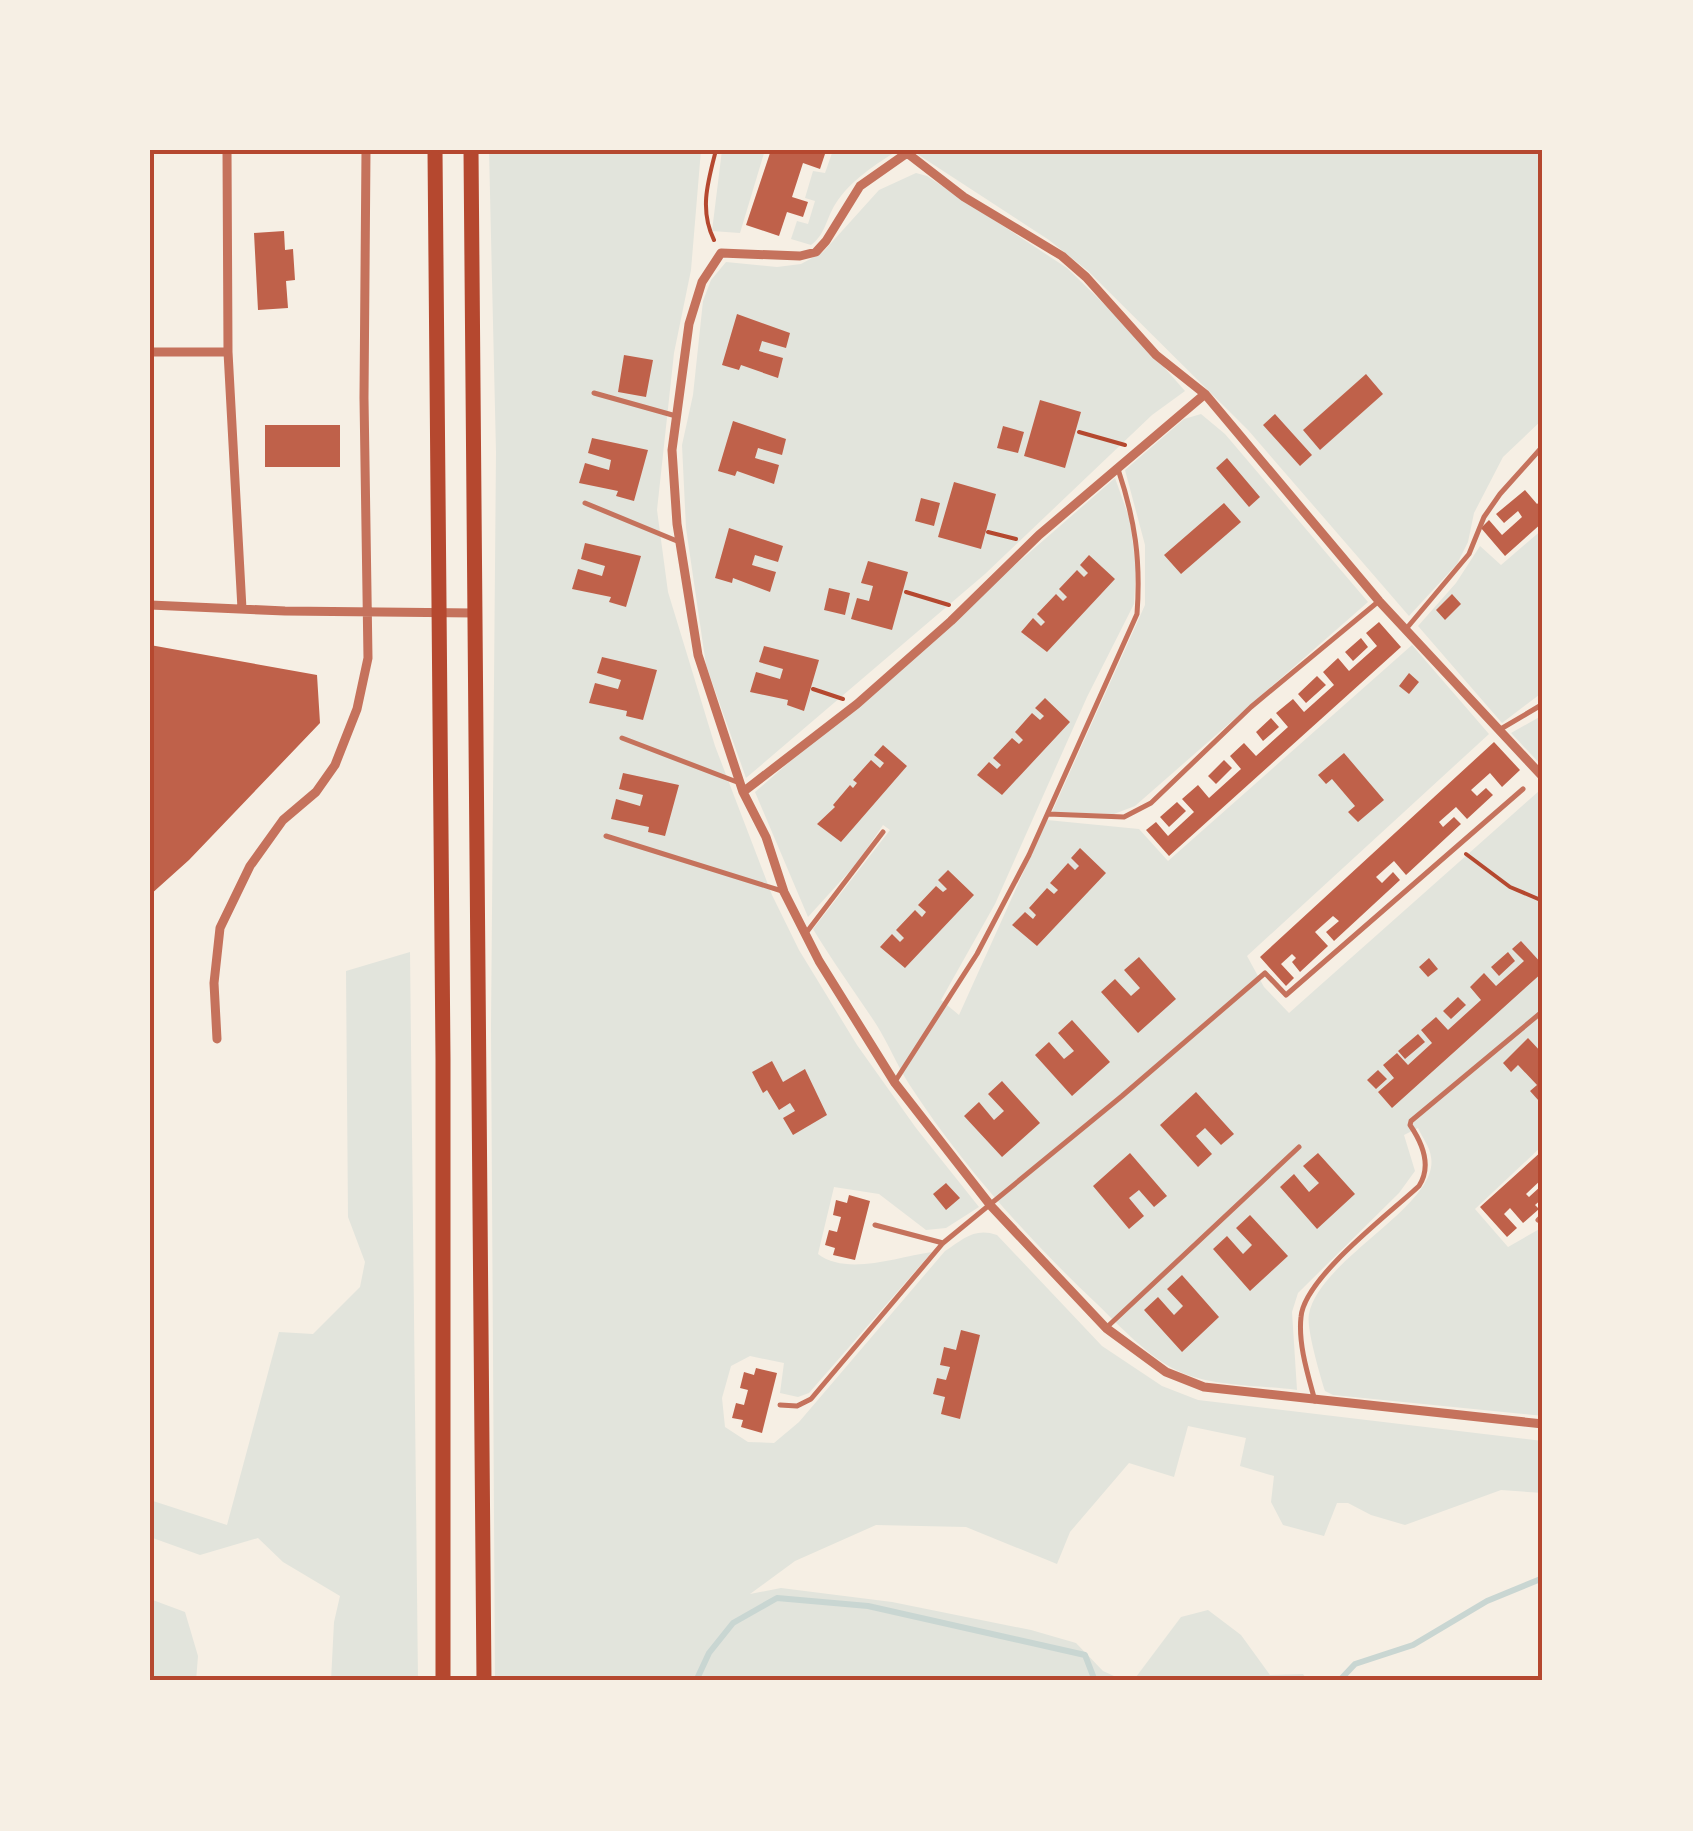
<svg xmlns="http://www.w3.org/2000/svg" width="1693" height="1831" font-family="Barlow,sans-serif">
<rect width="100%" height="100%" fill="#f6efe4"/>
<path fill="#e2e4dc" d="M489 150H701L691 270 674 353 657 510 668 592 715 746 772 895 799 950 857 1045 916 1128 979 1207 946 1228 926 1230 879 1194 834 1187 818 1254C847 1276 897 1257 932 1252L809 1393 798 1397 780 1393 784 1363 750 1356 731 1366 722 1398 725 1427 748 1442 774 1443 799 1422 945 1251C963 1239 975 1227 997 1235L1102 1346 1162 1386 1198 1400 1543 1441V1493L1501 1490 1405 1525 1371 1515 1348 1503H1337L1324 1536 1283 1525 1271 1502 1274 1476 1240 1466 1246 1438 1188 1426 1174 1477 1129 1463 1070 1532 1057 1564 966 1527 876 1525 795 1561 750 1594 781 1588 892 1602 1031 1630 1076 1643 1103 1671 1125 1681H495L491 1027 496 452Z
M722 150H765L740 233 712 231Z
M827 150H899C877 163 850 181 836 203 826 218 826 234 811 245L791 239 797 221 808 224 815 201 805 198 813 171 825 173 832 153Z
M911 150H1543V419L1503 457 1474 513 1468 542 1457 564 1409 616 1248 430 1088 271 1049 240Z
M916 173 927 176 1067 268 1133 332 1185 391 1152 415 985 574 746 778 706 665 686 528 682 445 693 395 703 301 711 280 726 262 777 267 801 264 823 252 879 190Z
M1201 414 1225 434 1368 602 1135 806 1114 814 1052 812 1145 605V545L1125 470 1184 419Z
M1115 478 1130 520 1136 569 1134 604 1087 697 995 904 941 1000 959 1015 1047 820 1139 829 1168 861 1412 645 1489 734 1247 956 1264 987 1289 1013 1539 791 1543 795V1145L1475 1209 1508 1247 1543 1227V1416L1333 1395 1325 1391C1320 1375 1306 1328 1309 1314 1319 1259 1440 1205 1431 1157 1430 1147 1422 1137 1418 1128L1404 1135 1415 1171 1399 1193 1298 1293 1292 1312 1297 1390C1260 1385 1212 1387 1178 1371 1147 1356 1121 1327 1096 1303 1027 1238 961 1164 909 1084 897 1065 888 1043 876 1024 855 992 833 962 813 929L890 830 883 825 858 862 808 917 755 792Z
M1543 529V692L1502 723 1418 626 1456 583 1480 546 1501 565Z
M1543 715V767L1511 733Z
M410 952 418 1681H331L334 1622 340 1596 283 1562 258 1538 200 1555 150 1537V1500L227 1525 279 1332 313 1334 360 1287 365 1262 348 1217 346 971Z
M150 1599 185 1612 198 1656 196 1681H150Z
M1208 1610 1241 1635 1270 1675 1303 1674 1308 1681H1133L1181 1617Z"/>
<g fill="none" stroke-linecap="round" stroke-linejoin="round">
<path stroke="#c9d6d2" stroke-width="6" d="M696 1681 709 1653 733 1623 777 1598 868 1606 1085 1655 1095 1681
M1339 1681 1355 1664 1413 1645 1487 1601 1543 1578"/>
</g>
<path fill="#bf614a" d="M771 150H812L825 154 820 169 803 163 792 197 808 202 803 217 787 212 779 236 746 225Z
M284 231 285 250 293 249 295 280 286 281 288 308 258 310 254 233Z
M737 314 790 333 786 348 762 341 759 351 783 358 778 378 741 365 739 370 722 365Z
M624 355 653 360 646 397 618 392Z
M1366 374 1383 394 1320 450 1303 430Z
M1040 400 1081 412 1065 468 1024 456Z
M1275 414 1312 455 1300 466 1263 425Z
M733 421 786 439 782 455 758 448 755 458 779 465 774 484 737 471 735 476 718 471Z
M265 425H340V467H265Z
M1003 426 1024 432 1018 453 997 448Z
M592 438 648 450 634 501 616 496 618 491 579 483 585 463 609 470 611 460 588 453Z
M1227 458 1260 497 1249 507 1216 468Z
M954 482 996 494 981 549 938 537Z
M1525 490 1537 504 1543 499V522L1505 556 1481 528 1489 520 1502 535 1522 517 1518 511 1504 523 1496 514Z
M921 498 940 503 934 526 915 521Z
M1224 503 1241 522 1181 574 1164 555Z
M729 528 783 546 778 562 755 555 752 565 776 572 770 592 733 578 732 583 715 578Z
M585 543 641 556 626 607 609 602 611 597 572 589 578 569 602 576 605 566 581 559Z
M1089 555 1115 579 1047 652 1021 632 1033 618 1041 626 1045 622 1037 614 1056 594 1063 601 1067 597 1059 589 1077 570 1084 577 1088 573 1080 565Z
M868 561 908 572 892 630 851 619 857 598 869 601 873 586 861 583Z
M829 588 850 593 845 615 824 610Z
M1452 594 1461 604 1445 620 1436 610Z
M1379 622 1401 647 1169 856 1146 830 1156 822 1168 836 1194 812 1182 799 1198 785 1209 798 1241 769 1230 756 1244 743 1256 756 1288 727 1276 713 1293 699 1304 712 1334 685 1323 672 1338 658 1349 671 1377 646 1366 633Z
M1361 638 1368 647 1353 661 1345 652Z
M150 645 317 675 320 723 189 860 150 895Z
M764 646 819 660 804 711 787 705 788 700 750 692 756 672 780 679 783 669 759 662Z
M602 657 657 670 643 720 626 716 627 711 589 703 595 683 618 689 621 680 597 673Z
M1409 673 1419 682 1409 694 1399 686Z
M1317 676 1326 685 1306 703 1298 694Z
M1045 698 1070 722 1002 795 977 775 989 762 997 769 1001 765 993 758 1012 738 1019 744 1023 740 1015 732 1032 713 1040 720 1044 716 1035 708Z
M1271 718 1279 727 1263 741 1256 732Z
M1494 742 1520 770 1502 787 1490 773 1471 790 1477 796 1486 788 1493 795 1467 819 1456 807 1439 822 1443 827 1454 817 1461 824 1406 875 1394 861 1376 877 1382 883 1393 872 1400 880 1334 941 1326 932 1339 921 1333 916 1315 932 1328 946 1300 972 1292 962 1296 958 1292 954 1281 964 1294 978 1286 986 1260 957Z
M883 745 907 766 841 842 817 824 835 807 833 805 850 785 853 788 857 783 853 780 871 760 880 768 884 763 874 755Z
M1344 753 1384 800 1358 822 1348 812 1355 806 1332 779 1326 784 1318 775Z
M1224 760 1232 768 1216 784 1208 776Z
M623 773 679 785 665 836 648 832 649 827 611 819 616 799 640 806 643 795 619 789Z
M1177 802 1186 811 1169 827 1160 817Z
M1080 848 1106 873 1037 946 1012 925 1025 912 1033 919 1036 915 1029 908 1047 888 1054 894 1058 890 1050 883 1068 863 1075 870 1079 866 1071 858Z
M948 870 974 895 905 968 880 947 892 934 900 942 904 938 896 930 915 910 922 917 926 912 918 905 936 886 943 892 947 889 938 880Z
M1521 941 1543 965V972L1392 1108 1378 1092 1394 1078 1383 1065 1397 1053 1408 1065 1432 1043 1421 1030 1436 1017 1448 1030 1481 1000 1470 987 1484 973 1496 986 1524 961 1512 949Z
M1508 952 1515 961 1499 976 1491 967Z
M1139 957 1176 999 1138 1033 1101 992 1115 979 1131 996 1140 988 1124 970Z
M1429 958 1438 969 1428 977 1419 967Z
M1458 997 1466 1005 1451 1019 1443 1011Z
M1072 1020 1110 1062 1072 1096 1035 1055 1049 1042 1064 1059 1074 1051 1058 1033Z
M1418 1034 1425 1042 1405 1059 1398 1051Z
M1528 1038 1543 1054V1098L1539 1101 1530 1091 1537 1085 1518 1065 1511 1072 1503 1063Z
M772 1061 783 1082 805 1069 827 1115 793 1135 783 1118 795 1111 790 1103 779 1110 767 1090 763 1093 752 1072Z
M1378 1070 1387 1079 1376 1089 1367 1080Z
M1002 1081 1040 1123 1002 1157 964 1116 979 1102 994 1120 1004 1111 988 1094Z
M1196 1092 1234 1134 1221 1145 1205 1128 1196 1136 1212 1154 1198 1167 1160 1125Z
M1543 1150V1178L1526 1194 1529 1197 1541 1186 1543 1198 1535 1205 1539 1209 1523 1223 1510 1208 1504 1214 1517 1228 1507 1237 1480 1207Z
M1130 1153 1167 1196 1154 1207 1139 1190 1129 1198 1144 1216 1129 1229 1093 1186Z
M1318 1153 1355 1194 1317 1229 1280 1187 1294 1174 1309 1192 1319 1183 1303 1166Z
M946 1183 960 1198 946 1210 933 1194Z
M849 1195 870 1201 855 1260 833 1255 835 1248 825 1245 829 1230 837 1232 841 1217 833 1215 836 1200 847 1203Z
M1250 1215 1288 1256 1250 1291 1213 1249 1227 1236 1243 1254 1252 1245 1236 1228Z
M1182 1275 1219 1317 1182 1352 1144 1310 1158 1297 1174 1315 1183 1306 1167 1289Z
M961 1330 980 1335 960 1419 941 1414 945 1397 933 1394 937 1378 946 1380 950 1367 940 1365 944 1347 956 1350Z
M756 1368 777 1373 762 1433 741 1427 743 1420 732 1418 736 1403 744 1405 748 1390 740 1388 744 1372 754 1375Z"/>
<g fill="none" stroke-linecap="round" stroke-linejoin="round">
<path stroke="#b5482f" stroke-width="4" d="M714 240C699 210 708 181 716 150
M1079 432 1125 445
M988 532 1016 539
M906 592 949 605
M813 689 843 699
M1466 854 1510 887 1543 901"/>
<path stroke="#c5725c" stroke-width="5" d="M594 393 676 416
M585 503 677 541
M1406 629 1469 554 1484 517 1500 494 1543 446
M1499 730 1543 704
M622 738 737 782
M1048 814 1124 817 1151 803 1251 707 1379 601
M606 836 782 891
M806 933 883 832
M896 1080 977 954 1029 855 1137 614C1141 560 1135 520 1118 469
M1538 1220 1543 1215
M875 1225 943 1243
M1106 1328 1299 1147
M1315 1401C1308 1375 1298 1344 1301 1317 1304 1278 1389 1214 1419 1186 1432 1166 1423 1144 1410 1125L1411 1121 1543 1011
M780 1405 797 1406 811 1399 943 1243 1122 1096 1265 973 1286 995 1523 789"/>
<path stroke="#c5725c" stroke-width="9" d="M227 150 228 352 242 609
M150 352H228
M150 605 285 611 474 613
M1543 777 1379 601 1205 394 1156 355 1086 277 1062 256 964 197 907 153 860 186 826 241 816 252 800 256 721 253 702 282 689 324 672 450 677 524 698 655 743 792 766 837 784 892 819 961 895 1083 991 1206 1106 1328 1166 1372 1204 1387 1543 1424
M743 792 857 704 951 621 1039 535 1205 394
M217 1039 214 983 220 928 250 866 283 820 316 792 335 765 357 709 368 658 364 398 366 150"/>
<path stroke="#b5482f" stroke-width="15" d="M435 150 443 1059V1681
M471 150 484 1681"/>
</g>
<rect width="1693" height="1831" fill="none" stroke="#f6efe4" stroke-width="305"/>
<rect x="152" y="152" width="1388" height="1526" fill="none" stroke="#b5482f" stroke-width="4"/>
</svg>
